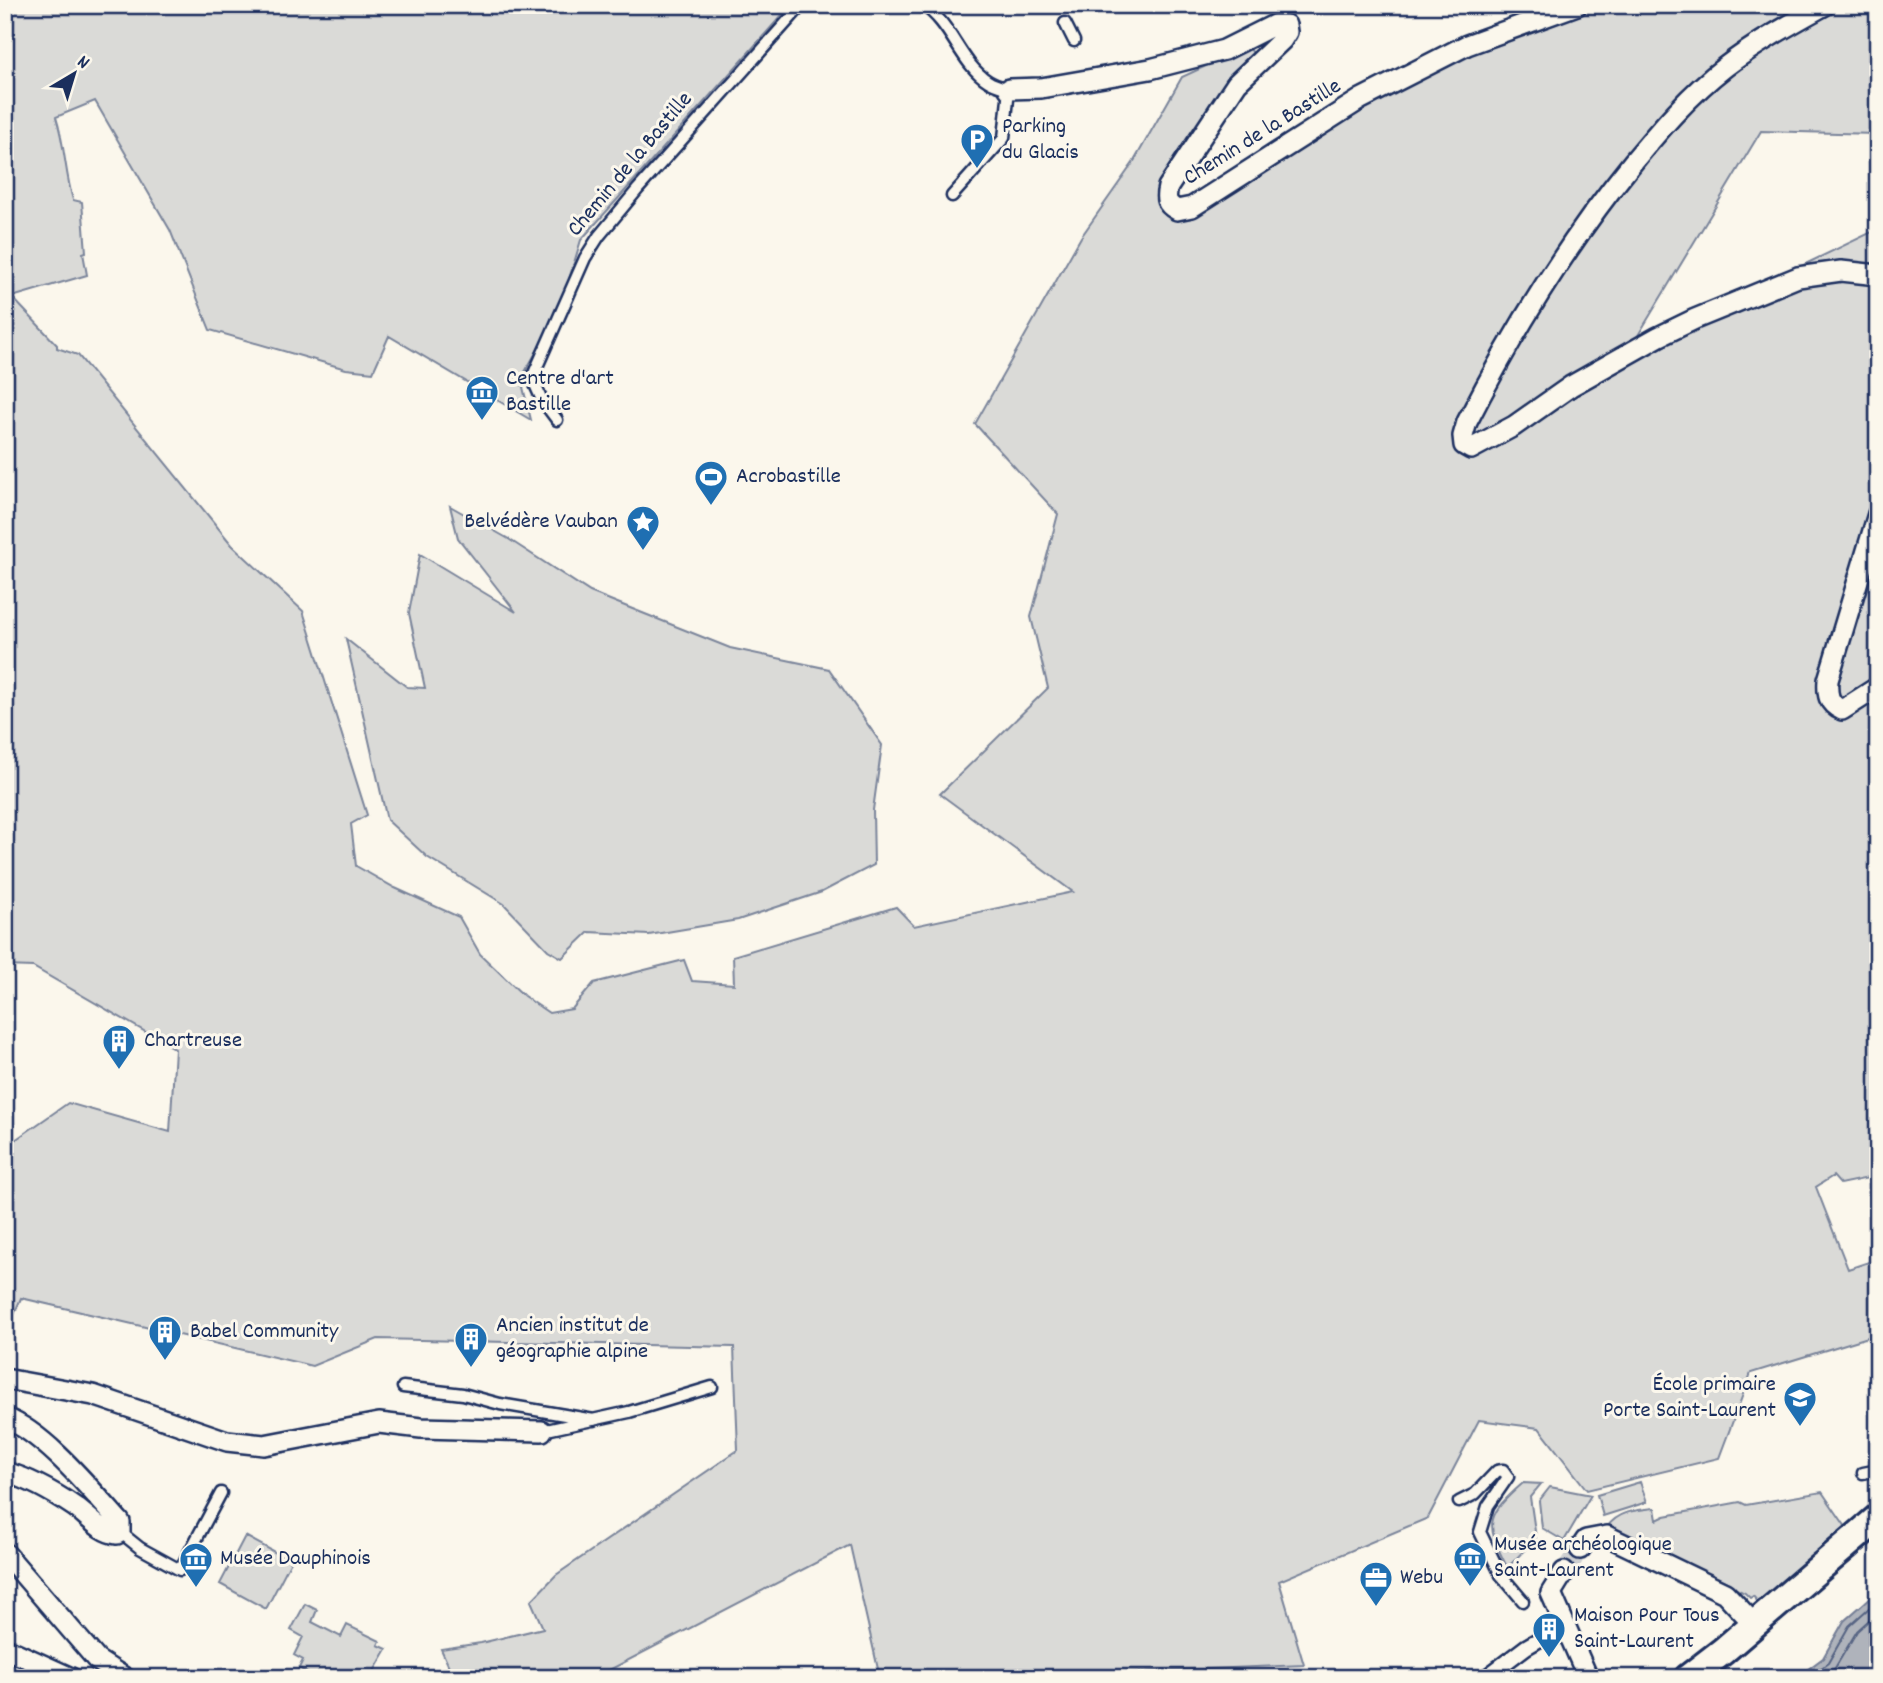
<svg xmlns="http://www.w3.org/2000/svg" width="1883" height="1683" font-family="Dekko,sans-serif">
<rect width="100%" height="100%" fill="#fbf7ec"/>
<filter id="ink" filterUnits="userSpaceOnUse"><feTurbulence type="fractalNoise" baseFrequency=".0143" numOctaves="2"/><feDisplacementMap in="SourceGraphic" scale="14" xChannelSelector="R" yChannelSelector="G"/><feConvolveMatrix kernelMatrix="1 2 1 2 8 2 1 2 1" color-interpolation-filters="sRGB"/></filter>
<g filter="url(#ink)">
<path fill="#dadad7" stroke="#7a849a" stroke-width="2" d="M5 5H791L581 240 559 312 521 379 531 420 389 336 373 372 346 369 210 330 170 230 95 101 56 117C65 145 65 173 73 200L82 202 86 252 83 253 87 275 12 297 57 345V348L78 355 232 545 303 611 367 815 351 824 356 866 395 888 459 917 480 954 524 996 549 1013 572 1009 594 983 684 960 692 981 734 984 733 956 896 907 914 926 1073 892 940 794 1048 688 1031 617 1058 514 975 424 1081 237 1133 163 1182 77 1245 48 1250 49 1253 53 1168 187 1177 210 1361 99 1577 5H1878V137L1876 134 1761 131 1637 337 1793 270 1878 229V1176L1840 1184 1833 1176 1816 1187 1848 1269 1878 1259V1334L1751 1373 1719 1458 1587 1490 1539 1428 1479 1420 1428 1518 1279 1581 1304 1665 992 1678H880L850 1545 594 1678H454L441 1649 481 1643 543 1628 531 1601 556 1575 738 1450 734 1347 378 1339 312 1366 21 1298 5 1336V1147L68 1103 170 1132 175 1049 33 967 5 966Z
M450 506 507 538 590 592 730 648 829 669 882 745 873 810 874 865 822 892 738 920 649 935 589 932 562 958 548 950 504 904 427 857 387 820 346 639 407 687 425 688 409 613 420 554 516 612 458 538Z
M1640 1482 1647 1502 1603 1516 1597 1495Z
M1523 1483 1541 1484 1530 1497 1536 1538 1510 1565H1506C1484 1522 1487 1515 1523 1483Z
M1550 1487 1591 1495 1564 1541 1542 1528 1539 1501Z
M1822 1492 1846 1527 1758 1602 1753 1596 1750 1598 1745 1593 1607 1527C1619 1511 1636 1510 1655 1508L1657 1520 1665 1516 1740 1502 1746 1505Z
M245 1536 291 1561 266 1609 220 1584Z
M305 1604 317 1610 312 1622 341 1637 347 1625 380 1641 378 1645 387 1649 370 1678H316L299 1668 303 1660 294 1655 303 1637 291 1630Z"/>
<path fill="#afb3bb" stroke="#747e96" stroke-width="2" d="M1878 1591V1678H1796L1823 1658 1844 1621Z"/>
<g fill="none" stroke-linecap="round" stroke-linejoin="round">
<path stroke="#566483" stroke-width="2" d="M1808 1678 1828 1663 1849 1626 1878 1600
M1823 1678 1835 1668 1857 1631 1878 1612"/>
<path stroke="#cecfd0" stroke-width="19" stroke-dasharray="19 10" stroke-linecap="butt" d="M1564 1572 1580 1549"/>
<defs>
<path id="service" d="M923 5C952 24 960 63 988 81 994 85 1002 87 1009 89L1004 138 952 196
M1065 23 1074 41
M557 420 542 400 532 378 585 258 599 236 638 189 802 5
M403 1387 463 1394 500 1404 594 1420
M542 1431 629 1412 712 1387
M1863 1473 1878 1470
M1459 1502 1475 1494 1497 1471 1503 1470 1508 1477 1488 1506 1480 1532 1501 1575 1523 1601
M120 1532 140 1548 180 1570 221 1493"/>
<path id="pedestrian" d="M1485 1678 1526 1647 1564 1625"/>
<path id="minor" d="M1825 5C1791 24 1756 43 1725 67 1690 94 1661 128 1633 162 1568 242 1514 330 1467 422L1463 436 1464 445 1471 449 1514 426 1571 386 1658 337 1695 319 1798 277 1841 271 1878 275
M1009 89 1041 88 1150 69 1224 50 1274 25H1286L1287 32 1282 40 1237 83 1168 187C1165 199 1166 204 1177 210L1192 207 1361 99 1467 45 1577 5
M1878 514 1828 680C1827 694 1828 704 1842 710L1878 687
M5 1379 93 1395 227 1441 264 1445 379 1423 421 1428 542 1431
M5 1418C45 1433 91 1490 120 1522V1532L117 1534C100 1532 88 1516 75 1507 53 1492 30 1479 5 1472
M1580 1549 1586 1540 1607 1536 1725 1593 1754 1624
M5 1553 97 1660 125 1678
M1564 1572 1551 1593 1588 1678
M5 1648 71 1678"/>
<path id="secondary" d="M1688 1678 1723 1651 1878 1518"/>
</defs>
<use href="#service" stroke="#1b2f5e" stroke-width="15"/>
<use href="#pedestrian" stroke="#1b2f5e" stroke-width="19"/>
<use href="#minor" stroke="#1b2f5e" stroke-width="24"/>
<use href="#secondary" stroke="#1b2f5e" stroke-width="32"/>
<use href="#service" stroke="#fbf7ec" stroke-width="10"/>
<use href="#pedestrian" stroke="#fbf7ec" stroke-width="14"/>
<use href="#minor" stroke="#fbf7ec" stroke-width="19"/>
<use href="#secondary" stroke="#fbf7ec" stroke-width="26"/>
</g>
</g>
<defs>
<symbol id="parking-pin" viewBox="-11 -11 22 30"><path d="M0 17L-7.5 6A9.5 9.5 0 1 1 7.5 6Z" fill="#1f6fb2" stroke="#fbf7ec"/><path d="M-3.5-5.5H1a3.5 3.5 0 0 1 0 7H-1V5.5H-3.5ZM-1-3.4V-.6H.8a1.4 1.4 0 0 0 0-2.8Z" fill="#fff"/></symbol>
<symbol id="museum-pin" viewBox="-11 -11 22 30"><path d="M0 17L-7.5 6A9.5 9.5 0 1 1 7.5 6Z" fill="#1f6fb2" stroke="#fbf7ec"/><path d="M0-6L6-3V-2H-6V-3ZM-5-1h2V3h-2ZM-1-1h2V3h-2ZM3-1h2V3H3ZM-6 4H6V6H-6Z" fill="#fff"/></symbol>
<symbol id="stadium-pin" viewBox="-11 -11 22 30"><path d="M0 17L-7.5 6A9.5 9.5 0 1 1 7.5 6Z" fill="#1f6fb2" stroke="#fbf7ec"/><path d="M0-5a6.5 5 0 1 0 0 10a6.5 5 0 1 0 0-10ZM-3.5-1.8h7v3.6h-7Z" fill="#fff"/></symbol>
<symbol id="sight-pin" viewBox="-11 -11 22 30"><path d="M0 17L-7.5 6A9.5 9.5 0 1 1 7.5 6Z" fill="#1f6fb2" stroke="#fbf7ec"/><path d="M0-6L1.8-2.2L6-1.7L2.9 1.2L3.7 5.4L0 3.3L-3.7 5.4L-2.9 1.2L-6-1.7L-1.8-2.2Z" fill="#fff"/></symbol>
<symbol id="building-pin" viewBox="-11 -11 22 30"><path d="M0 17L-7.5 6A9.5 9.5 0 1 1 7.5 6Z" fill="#1f6fb2" stroke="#fbf7ec"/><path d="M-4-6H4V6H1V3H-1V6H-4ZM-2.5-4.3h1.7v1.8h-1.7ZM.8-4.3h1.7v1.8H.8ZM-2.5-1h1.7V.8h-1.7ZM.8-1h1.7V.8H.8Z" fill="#fff"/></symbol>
<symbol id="school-pin" viewBox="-11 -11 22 30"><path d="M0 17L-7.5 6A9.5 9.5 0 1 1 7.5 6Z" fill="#1f6fb2" stroke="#fbf7ec"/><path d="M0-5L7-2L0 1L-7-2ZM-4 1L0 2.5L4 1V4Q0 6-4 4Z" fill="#fff"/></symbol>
<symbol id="office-pin" viewBox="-11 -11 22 30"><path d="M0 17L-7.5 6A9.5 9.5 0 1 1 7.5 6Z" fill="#1f6fb2" stroke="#fbf7ec"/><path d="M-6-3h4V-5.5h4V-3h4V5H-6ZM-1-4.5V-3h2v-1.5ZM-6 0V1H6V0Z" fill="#fff"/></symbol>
</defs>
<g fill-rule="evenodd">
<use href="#parking-pin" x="958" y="121" width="38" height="52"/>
<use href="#museum-pin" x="463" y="373" width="38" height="52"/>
<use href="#stadium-pin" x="692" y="458" width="38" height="52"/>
<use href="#sight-pin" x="624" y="503" width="38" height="52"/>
<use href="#building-pin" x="100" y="1022" width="38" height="52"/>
<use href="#building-pin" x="146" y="1313" width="38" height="52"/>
<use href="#building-pin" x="452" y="1320" width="38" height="52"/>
<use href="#school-pin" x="1781" y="1379" width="38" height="52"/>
<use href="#museum-pin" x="1451" y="1539" width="38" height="52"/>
<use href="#museum-pin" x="177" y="1540" width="38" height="52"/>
<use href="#office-pin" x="1357" y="1559" width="38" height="52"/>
<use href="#building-pin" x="1530" y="1610" width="38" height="52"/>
</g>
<g text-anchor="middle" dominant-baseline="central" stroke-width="6" stroke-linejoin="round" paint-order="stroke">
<g font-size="23" fill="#1b2f5e" stroke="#fbf7ec" text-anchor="start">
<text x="1002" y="127">Parking<tspan x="1002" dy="26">du Glacis</tspan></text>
<text x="506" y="379">Centre d'art<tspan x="506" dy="26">Bastille</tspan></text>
<text x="736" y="477">Acrobastille</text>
<text x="618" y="522" text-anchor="end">Belvédère Vauban</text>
<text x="144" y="1041">Chartreuse</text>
<text x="496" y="1326">Ancien institut de<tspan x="496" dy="26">géographie alpine</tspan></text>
<text x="190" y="1332">Babel Community</text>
<text x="1776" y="1385" text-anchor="end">École primaire<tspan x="1776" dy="26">Porte Saint-Laurent</tspan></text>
<text x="1494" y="1545">Musée archéologique<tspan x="1494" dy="26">Saint-Laurent</tspan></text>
<text x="220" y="1559">Musée Dauphinois</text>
<text x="1400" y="1578">Webu</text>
<text x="1574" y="1616">Maison Pour Tous<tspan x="1574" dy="26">Saint-Laurent</tspan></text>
</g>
<g font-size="23" fill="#1b2f5e" stroke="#fbf7ec">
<text transform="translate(1263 133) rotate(-32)">Chemin de la Bastille</text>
<text transform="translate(631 165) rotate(-50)">Chemin de la Bastille</text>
</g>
</g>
<rect width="1883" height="1683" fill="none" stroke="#fbf7ec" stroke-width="28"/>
<rect x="14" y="14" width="1855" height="1655" fill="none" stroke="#1b2f5e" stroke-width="2.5" filter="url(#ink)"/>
<g transform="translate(74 74) rotate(38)" stroke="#fbf7ec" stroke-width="5" paint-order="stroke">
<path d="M0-5L12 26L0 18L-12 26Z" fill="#1b2f5e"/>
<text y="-10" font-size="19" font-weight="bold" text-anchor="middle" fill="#1b2f5e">N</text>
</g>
</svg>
